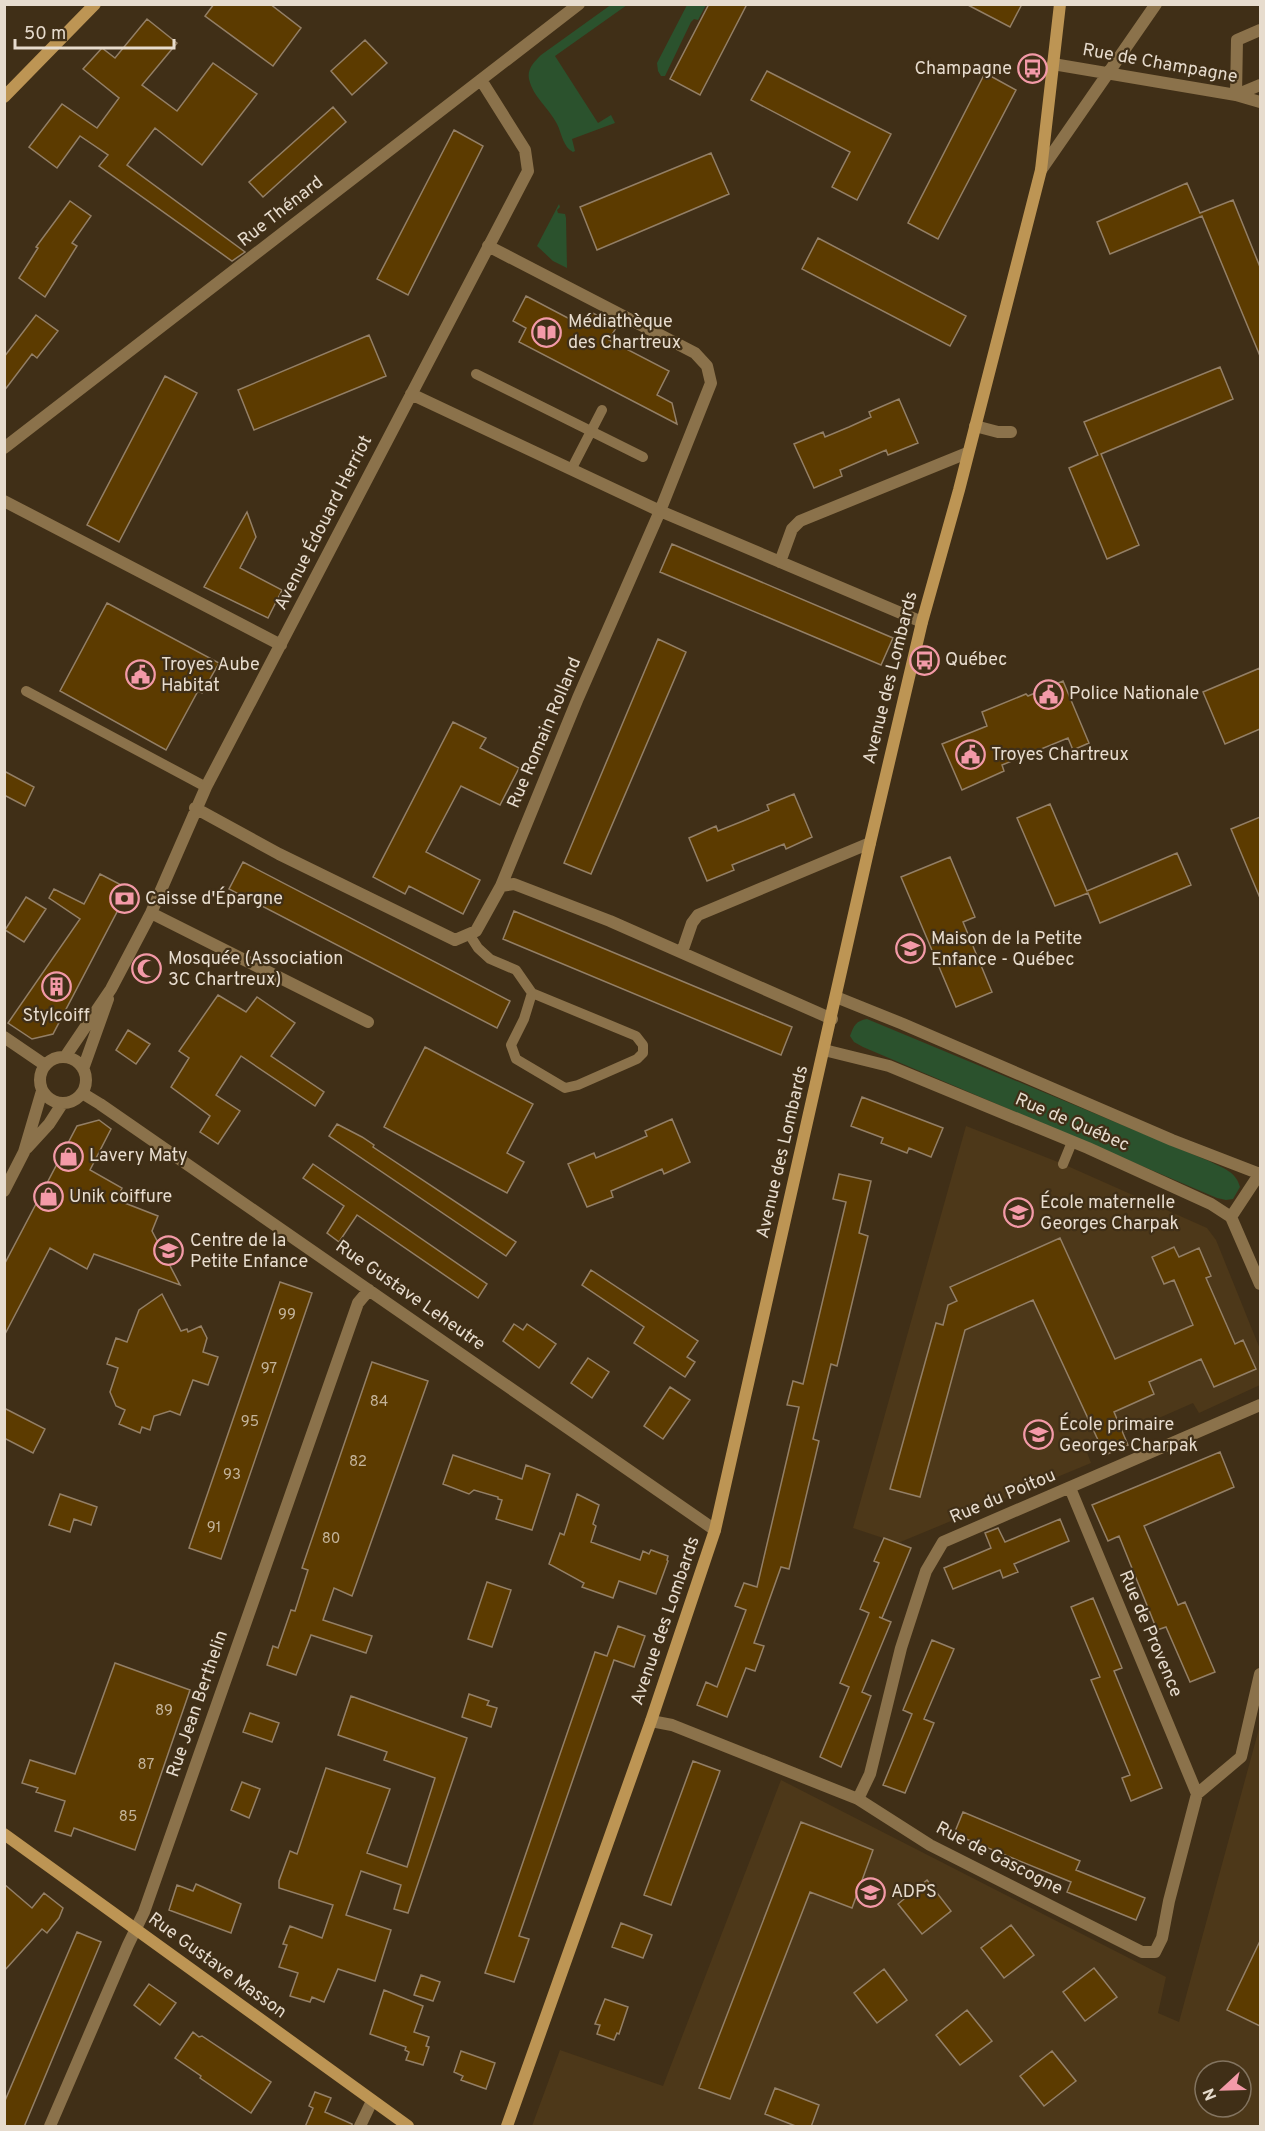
<svg xmlns="http://www.w3.org/2000/svg" width="1265" height="2131" font-family="Overpass,sans-serif">
<rect width="100%" height="100%" fill="#402f17"/>
<path fill="#4d3819" fill-rule="evenodd" d="M966 1126 1063 1164 1207 1228 1216 1240 1260 1349V1385L1199 1413 1193 1403 1086 1450 1091 1463 898 1543 853 1528Z
M1260 1725V2126H532L560 2050 663 2086 781 1780 1166 1977 1158 2013 1179 2022ZM1205 2071H1241V2107H1205Z"/>
<path fill="#2b522d" d="M612 4 627 5 555 56 598 123 611 115 615 123 572 139 575 151 573 152C563 147 562 134 557 124 549 108 533 97 529 79 527 69 534 62 541 55Z
M687 5H706L698 20 694 19 691 22 665 76H661L658 71 657 63Z
M559 204 560 207 557 210 558 213 565 214 566 218 567 268 553 261 537 246Z
M867 1019 1209 1161C1222 1168 1236 1171 1240 1187L1233 1199 1226 1200 1217 1198 863 1047 854 1042 850 1036C854 1025 856 1021 867 1019Z"/>
<path fill="#5c3b00" stroke="#937f66" stroke-width="1.5" d="M214 4H270L301 28 273 66 205 16Z
M709 4H747L700 95 670 79Z
M966 4H1022L1010 27Z
M147 19 177 43 142 85 177 111 213 63 257 94 202 165 155 128 127 165 245 252 232 261 99 166 108 155 80 136 57 168 29 147 62 104 97 128 119 98 83 69 102 48 115 58Z
M365 40 387 63 352 95 331 71Z
M767 71 891 134 857 200 832 187 850 152 751 100Z
M985 73 1016 90 938 239 908 223Z
M333 107 346 122 263 197 249 182Z
M454 130 483 146 408 295 377 279Z
M711 153 729 194 597 250 580 207Z
M1187 183 1200 213 1233 200 1260 267V356L1202 216 1110 254 1097 222Z
M70 201 91 216 72 243 77 246 45 297 19 278 38 248 36 247Z
M818 238 966 316 950 346 802 269Z
M526 296 583 326 591 312 617 326 609 340 669 371 657 395 672 403 677 424 519 342 526 328 513 321Z
M36 315 58 331 37 358 32 354 4 391V357Z
M369 335 386 376 254 430 238 390Z
M1220 367 1233 399 1101 454 1139 545 1107 559 1069 468 1098 455 1084 422Z
M165 376 197 393 119 542 87 525Z
M899 399 918 443 888 455 886 450 840 470 842 476 814 488 794 444 823 432 825 437 849 427 871 417 869 412Z
M247 512 256 537 240 568 282 590 268 618 204 587Z
M672 544 893 638 881 665 660 572Z
M107 603 219 663 202 693 198 691 166 750 60 691Z
M658 639 686 652 591 874 564 863Z
M1260 668V729L1225 744 1203 692Z
M1063 681 1089 743 1073 750 1068 738 1002 765 1004 771 962 790 942 744 987 726 982 712 1026 694 1028 696Z
M453 722 486 738 480 748 519 768 500 805 461 786 426 852 480 880 463 914 409 886 405 894 373 877Z
M4 771 34 787 25 806 4 795Z
M794 794 812 837 786 849 784 844 732 865 734 870 707 881 689 838 716 826 718 831 743 821 769 810 767 805Z
M1050 804 1087 891 1177 853 1191 885 1100 923 1088 893 1055 906 1017 818Z
M1260 817V898L1231 829Z
M950 857 975 917 963 922 992 992 956 1007 901 877Z
M243 862 510 1001 497 1028 229 889Z
M100 874 129 889 53 1034 32 1039 8 1023 80 919 49 898 54 889 84 904Z
M26 897 46 909 24 942 5 930Z
M514 911 792 1027 781 1055 503 939Z
M218 995 246 1012 257 997 295 1023 271 1056 324 1092 315 1106 241 1056 216 1095 240 1111 218 1144 200 1132 210 1116 171 1087 189 1058 179 1051Z
M128 1030 150 1044 136 1064 116 1050Z
M425 1047 533 1104 507 1153 524 1162 507 1193 384 1127Z
M862 1097 943 1128 931 1157 909 1148 907 1153 881 1143 883 1138 851 1126Z
M672 1119 690 1162 664 1174 662 1169 611 1191 613 1197 587 1207 568 1164 594 1153 596 1158 622 1147 647 1136 645 1131Z
M99 1120 111 1129 90 1170 122 1188 117 1200 158 1216 152 1231 180 1285 94 1254 87 1269 50 1248 4 1336V1265L77 1126Z
M337 1124 362 1137 374 1145 373 1147 516 1242 506 1256 329 1136Z
M313 1164 487 1284 478 1298 357 1215 339 1242 327 1233 344 1206 303 1178Z
M839 1174 871 1181 859 1233 868 1236 837 1366 831 1364 813 1439 819 1441 789 1569 781 1567 754 1643 764 1646 755 1671 746 1668 727 1717 697 1705 706 1682 717 1687 746 1610 735 1606 744 1583 757 1587 799 1407 787 1405 793 1381 803 1384 846 1202 833 1199Z
M1060 1238 1115 1359 1193 1325 1174 1280 1164 1284 1152 1257 1174 1247 1179 1257 1199 1248 1211 1276 1206 1278 1235 1344 1243 1340 1256 1369 1214 1387 1201 1359 1149 1382 1154 1394 1114 1412 1128 1445 1105 1455 1033 1300 965 1330 920 1497 890 1489 936 1323 943 1325 948 1305 957 1301 950 1287Z
M591 1270 698 1341 687 1357 695 1362 685 1377 634 1343 644 1327 582 1285Z
M280 1282 312 1293 221 1559 189 1548Z
M162 1294 181 1331 187 1329 188 1332 201 1326 207 1338 203 1352 218 1357 208 1385 193 1380 180 1415 170 1411 154 1416 150 1430 142 1427 140 1433 119 1424 125 1410 116 1406 110 1392 118 1368 107 1364 116 1338 127 1342 139 1310Z
M514 1324 523 1330 527 1324 556 1344 539 1368 503 1341Z
M588 1358 609 1372 592 1398 571 1383Z
M372 1362 428 1381 352 1596 334 1588 323 1620 372 1636 366 1653 311 1635 296 1675 267 1665 273 1646 278 1648 291 1610 295 1611 308 1570 302 1568Z
M670 1387 690 1400 663 1439 644 1426Z
M4 1408 45 1429 33 1453 4 1438Z
M1220 1452 1234 1487 1144 1526 1178 1605 1185 1602 1215 1672 1190 1682 1166 1627 1157 1630 1119 1536 1108 1541 1092 1505Z
M453 1455 522 1479 526 1465 550 1474 532 1530 496 1519 502 1500 498 1499V1497L474 1490 469 1494 443 1484Z
M60 1494 97 1507 91 1525 74 1519 70 1532 49 1525Z
M577 1494 599 1505 593 1524 596 1526 591 1542 640 1560 643 1551 649 1554 651 1550 668 1556 667 1560 668 1561 656 1594 619 1581 613 1598 582 1587 584 1583 549 1564 560 1533 564 1535Z
M1060 1519 1069 1541 1014 1564 1018 1572 1003 1578 1000 1570 953 1589 944 1568 991 1548 985 1533 998 1528 1005 1542Z
M884 1538 911 1548 882 1618 879 1617 891 1622 862 1692 871 1696 841 1767 820 1757 849 1687 840 1683 869 1613 860 1609 879 1563 874 1561Z
M487 1582 511 1590 492 1647 468 1639Z
M1093 1598 1122 1668 1114 1671 1162 1788 1131 1801 1122 1778 1130 1775 1091 1680 1100 1677 1071 1607Z
M618 1626 645 1636 634 1667 614 1660 519 1936 529 1939 514 1982 485 1973 595 1652 607 1656Z
M932 1640 954 1649 924 1719 934 1723 905 1793 883 1785 912 1714 903 1710Z
M115 1663 190 1690 135 1850 74 1828 71 1836 55 1831 65 1801 36 1792 38 1788 22 1783 30 1760 75 1774Z
M469 1694 489 1701 487 1705 497 1708 491 1727 462 1717Z
M351 1696 467 1738 408 1913 394 1909 401 1885 361 1871 346 1915 391 1930 375 1981 338 1969 324 2002 312 1997 310 2002 290 1996 298 1973 279 1967 287 1945 283 1944 290 1926 322 1938 333 1905 279 1888V1881L290 1851 297 1854 326 1768 390 1789 367 1853 407 1867 435 1778 384 1760 387 1752 338 1735Z
M250 1713 279 1723 272 1742 243 1732Z
M693 1761 720 1771 671 1905 644 1895Z
M242 1782 260 1789 249 1818 231 1810Z
M963 1812 1080 1861 1076 1870 1145 1898 1136 1920 1067 1892 1071 1882 954 1834Z
M801 1822 873 1850 852 1908 810 1892 730 2099 699 2088Z
M927 1880 951 1911 922 1934 898 1904Z
M4 1884 32 1908 44 1893 63 1908 59 1918 47 1933 42 1929 4 1971Z
M196 1884 241 1904 231 1933 169 1910 177 1885 193 1891Z
M621 1923 652 1935 643 1958 612 1947Z
M1011 1925 1034 1955 1004 1978 981 1948Z
M77 1932 101 1942 24 2127H4V2103Z
M1260 1941V2026L1227 2010Z
M1094 1968 1117 1997 1085 2021 1063 1992Z
M884 1969 907 2000 877 2023 854 1993Z
M421 1975 440 1982 433 2001 414 1995Z
M149 1984 176 2003 160 2025 134 2005Z
M384 1990 423 2006 414 2032 429 2037 426 2046 429 2047 423 2065 406 2060 409 2052 405 2050 406 2047 370 2034Z
M605 1999 628 2007 619 2034 617 2033 614 2040 597 2034 600 2025 595 2024Z
M967 2010 992 2041 960 2065 936 2035Z
M193 2032 199 2037 202 2036 271 2082 251 2113 200 2078 201 2076 175 2058Z
M461 2051 495 2063 486 2089 461 2080 463 2076 454 2072Z
M1052 2051 1076 2081 1044 2106 1020 2076Z
M775 2088 819 2105 811 2127H798L765 2114Z
M315 2092 331 2098 325 2112 352 2124V2127H305L313 2108 309 2106Z"/>
<g fill="none" stroke-linecap="round" stroke-linejoin="round">
<path stroke="#8b724b" stroke-width="10" d="M476 374 643 457
M572 468 602 410
M26 691 206 787
M469 934 478 948 490 959 516 970 532 993 524 1019 511 1045 516 1059 565 1088 578 1085 637 1059 643 1053V1045L636 1036 532 993
M1063 1164 1072 1142"/>
<path stroke="#8b724b" stroke-width="12" d="M1260 30 1237 40 1236 95 1260 85
M1053 64 1236 95 1260 102
M1041 170 1156 4
M411 394 660 511 922 622
M975 426 998 432H1011
M4 448 579 4
M4 501 281 645
M780 562 792 529 800 521 967 453
M195 808 279 854 455 940 476 931 501 886 578 698 660 511 711 383 707 366 695 353 488 246
M501 886 514 884 610 921 832 1019
M151 913 368 1022
M682 952 692 923 698 915 870 843
M836 997 903 1024 1172 1140 1260 1174
M4 1037 45 1065
M824 1050 889 1066 1088 1148 1211 1204 1231 1217 1260 1284
M40 1080a23 23 0 1 1 46 0a23 23 0 1 1-46 0Z
M65 1057 111 989 151 913 206 787 528 171 525 150 481 80
M83 1069 108 999
M82 1093 100 1104 715 1530
M27 1148 49 1124 62 1104
M4 1191 24 1152 42 1091
M1231 1217 1260 1173
M1070 1488 1197 1794
M651 1721 672 1725 858 1799 930 1845 1142 1952H1155L1162 1938 1169 1901 1197 1794 1241 1757 1260 1674
M858 1799 870 1774 901 1648 926 1571 943 1542 1260 1405
M50 2126 128 1945 144 1912 358 1303 369 1290
M360 2126 372 2101"/>
<path stroke="#bd9554" stroke-width="12" d="M4 97 95 4
M4 1834 408 2126
M507 2126 651 1721 715 1530 870 843 922 622 959 490 1041 170 1060 4"/>
</g>
<defs>
<symbol id="bus-ring" viewBox="-11 -11 22 22"><circle r="9.5" fill="#402f17" stroke="#f39aa8" stroke-width="1.5"/><path d="M-5-6H5V4H4V6H2V4H-2V6H-4V4H-5ZM-3.5-4V0h7V-4ZM-3.5 1.2v1.5H-2V1.2ZM2 1.2v1.5H3.5V1.2Z" fill="#f39aa8"/></symbol>
<symbol id="library-ring" viewBox="-11 -11 22 22"><circle r="9.5" fill="#402f17" stroke="#f39aa8" stroke-width="1.5"/><path d="M-6-4Q-3-5.5-.7-3.5V5Q-3 3-6 4ZM6-4Q3-5.5 .7-3.5V5Q3 3 6 4Z" fill="#f39aa8"/></symbol>
<symbol id="civic-ring" viewBox="-11 -11 22 22"><circle r="9.5" fill="#402f17" stroke="#f39aa8" stroke-width="1.5"/><path d="M-.6-6.5H3V-4.5H.6V-3L4-1V1h2V6H-6V1h2V-1L-.6-3ZM-1.2 2.5V6h2.4V2.5Z" fill="#f39aa8"/></symbol>
<symbol id="bank-ring" viewBox="-11 -11 22 22"><circle r="9.5" fill="#402f17" stroke="#f39aa8" stroke-width="1.5"/><path d="M-6-4H6V4H-6ZM0-2.3a2.3 2.3 0 1 0 0 4.6a2.3 2.3 0 1 0 0-4.6Z" fill="#f39aa8"/></symbol>
<symbol id="school-ring" viewBox="-11 -11 22 22"><circle r="9.5" fill="#402f17" stroke="#f39aa8" stroke-width="1.5"/><path d="M0-5L7-2L0 1L-7-2ZM-4 1L0 2.5L4 1V4Q0 6-4 4Z" fill="#f39aa8"/></symbol>
<symbol id="mosque-ring" viewBox="-11 -11 22 22"><circle r="9.5" fill="#402f17" stroke="#f39aa8" stroke-width="1.5"/><path d="M3.5-4.9A6 6 0 1 0 3.5 4.9A5 5 0 1 1 3.5-4.9Z" fill="#f39aa8"/></symbol>
<symbol id="building-ring" viewBox="-11 -11 22 22"><circle r="9.5" fill="#402f17" stroke="#f39aa8" stroke-width="1.5"/><path d="M-4-6H4V6H1V3H-1V6H-4ZM-2.5-4.3h1.7v1.8h-1.7ZM.8-4.3h1.7v1.8H.8ZM-2.5-1h1.7V.8h-1.7ZM.8-1h1.7V.8H.8Z" fill="#f39aa8"/></symbol>
<symbol id="shop-ring" viewBox="-11 -11 22 22"><circle r="9.5" fill="#402f17" stroke="#f39aa8" stroke-width="1.5"/><path d="M-5-2.5h2.3a2.7 3.5 0 0 1 5.4 0H5L5.5 6h-11ZM-1.5-2.5h3a1.5 2.3 0 0 0-3 0Z" fill="#f39aa8"/></symbol>
<symbol id="university-ring" viewBox="-11 -11 22 22"><circle r="9.5" fill="#402f17" stroke="#f39aa8" stroke-width="1.5"/><path d="M0-5L7-2L0 1L-7-2ZM-4 1L0 2.5L4 1V4Q0 6-4 4Z" fill="#f39aa8"/></symbol>
</defs>
<g fill-rule="evenodd">
<use href="#bus-ring" x="1016" y="52" width="33" height="33"/>
<use href="#library-ring" x="530" y="316" width="33" height="33"/>
<use href="#bus-ring" x="908" y="644" width="33" height="33"/>
<use href="#civic-ring" x="124" y="658" width="33" height="33"/>
<use href="#civic-ring" x="1032" y="678" width="33" height="33"/>
<use href="#civic-ring" x="954" y="738" width="33" height="33"/>
<use href="#bank-ring" x="108" y="882" width="33" height="33"/>
<use href="#school-ring" x="894" y="932" width="33" height="33"/>
<use href="#mosque-ring" x="130" y="952" width="33" height="33"/>
<use href="#building-ring" x="40" y="970" width="33" height="33"/>
<use href="#shop-ring" x="52" y="1140" width="33" height="33"/>
<use href="#shop-ring" x="32" y="1180" width="33" height="33"/>
<use href="#school-ring" x="1002" y="1196" width="33" height="33"/>
<use href="#school-ring" x="152" y="1234" width="33" height="33"/>
<use href="#school-ring" x="1022" y="1418" width="33" height="33"/>
<use href="#university-ring" x="854" y="1876" width="33" height="33"/>
</g>
<g text-anchor="middle" dominant-baseline="central" stroke-width="4.5" stroke-linejoin="round" paint-order="stroke">
<g font-size="15" fill="#c4b49a">
<text x="287" y="1315">99</text>
<text x="269" y="1369">97</text>
<text x="379" y="1402">84</text>
<text x="250" y="1422">95</text>
<text x="358" y="1462">82</text>
<text x="232" y="1475">93</text>
<text x="214" y="1528">91</text>
<text x="331" y="1539">80</text>
<text x="164" y="1711">89</text>
<text x="146" y="1765">87</text>
<text x="128" y="1817">85</text>
</g>
<g font-size="18" fill="#e7dcce" stroke="#402f17">
<text transform="translate(1160 64) rotate(10)">Rue de Champagne</text>
<text transform="translate(281 212) rotate(-38)">Rue Thénard</text>
<text transform="translate(324 523) rotate(-63)">Avenue Édouard Herriot</text>
<text transform="translate(891 678) rotate(-76)">Avenue des Lombards</text>
<text transform="translate(545 733) rotate(-67)">Rue Romain Rolland</text>
<text transform="translate(1072 1123) rotate(23)">Rue de Québec</text>
<text transform="translate(783 1152) rotate(-77)">Avenue des Lombards</text>
<text transform="translate(410 1296) rotate(35)">Rue Gustave Leheutre</text>
<text transform="translate(1003 1497) rotate(-23)">Rue du Poitou</text>
<text transform="translate(666 1621) rotate(-71)">Avenue des Lombards</text>
<text transform="translate(1150 1634) rotate(67)">Rue de Provence</text>
<text transform="translate(198 1704) rotate(-71)">Rue Jean Berthelin</text>
<text transform="translate(999 1859) rotate(27)">Rue de Gascogne</text>
<text transform="translate(217 1966) rotate(36)">Rue Gustave Masson</text>
</g>
<g font-size="18" fill="#e7dcce" stroke="#402f17" text-anchor="start">
<text x="1012" y="69" text-anchor="end">Champagne</text>
<text x="568" y="322">Médiathèque<tspan x="568" dy="21">des Chartreux</tspan></text>
<text x="945" y="660">Québec</text>
<text x="161" y="665">Troyes Aube<tspan x="161" dy="21">Habitat</tspan></text>
<text x="1069" y="694">Police Nationale</text>
<text x="991" y="755">Troyes Chartreux</text>
<text x="145" y="899">Caisse d'Épargne</text>
<text x="931" y="939">Maison de la Petite<tspan x="931" dy="21">Enfance - Québec</tspan></text>
<text x="168" y="959">Mosquée (Association<tspan x="168" dy="21">3C Chartreux)</tspan></text>
<text x="56" y="1016" text-anchor="middle">Stylcoiff</text>
<text x="89" y="1156">Lavery Maty</text>
<text x="69" y="1197">Unik coiffure</text>
<text x="1040" y="1203">École maternelle<tspan x="1040" dy="21">Georges Charpak</tspan></text>
<text x="190" y="1241">Centre de la<tspan x="190" dy="21">Petite Enfance</tspan></text>
<text x="1059" y="1425">École primaire<tspan x="1059" dy="21">Georges Charpak</tspan></text>
<text x="891" y="1892">ADPS</text>
</g>
</g>
<rect width="1265" height="2131" fill="none" stroke="#e7dcce" stroke-width="12"/>
<g transform="translate(1223 2089) rotate(248)"><circle r="28" fill="#402f17" stroke="#837460" stroke-width="1.5"/>
<path d="M0-4.5L10 22L0 15L-10 22Z" fill="#f39aa8"/>
<text y="-9" font-size="16" font-weight="bold" text-anchor="middle" fill="#e7dcce">N</text>
</g>
<path d="M15 39v9h159v-9" fill="none" stroke="#e7dcce" stroke-width="3"/>
<text x="24" y="39" font-size="18" fill="#e7dcce" stroke="#402f17" stroke-width="4.5" paint-order="stroke">50 m</text>
</svg>
